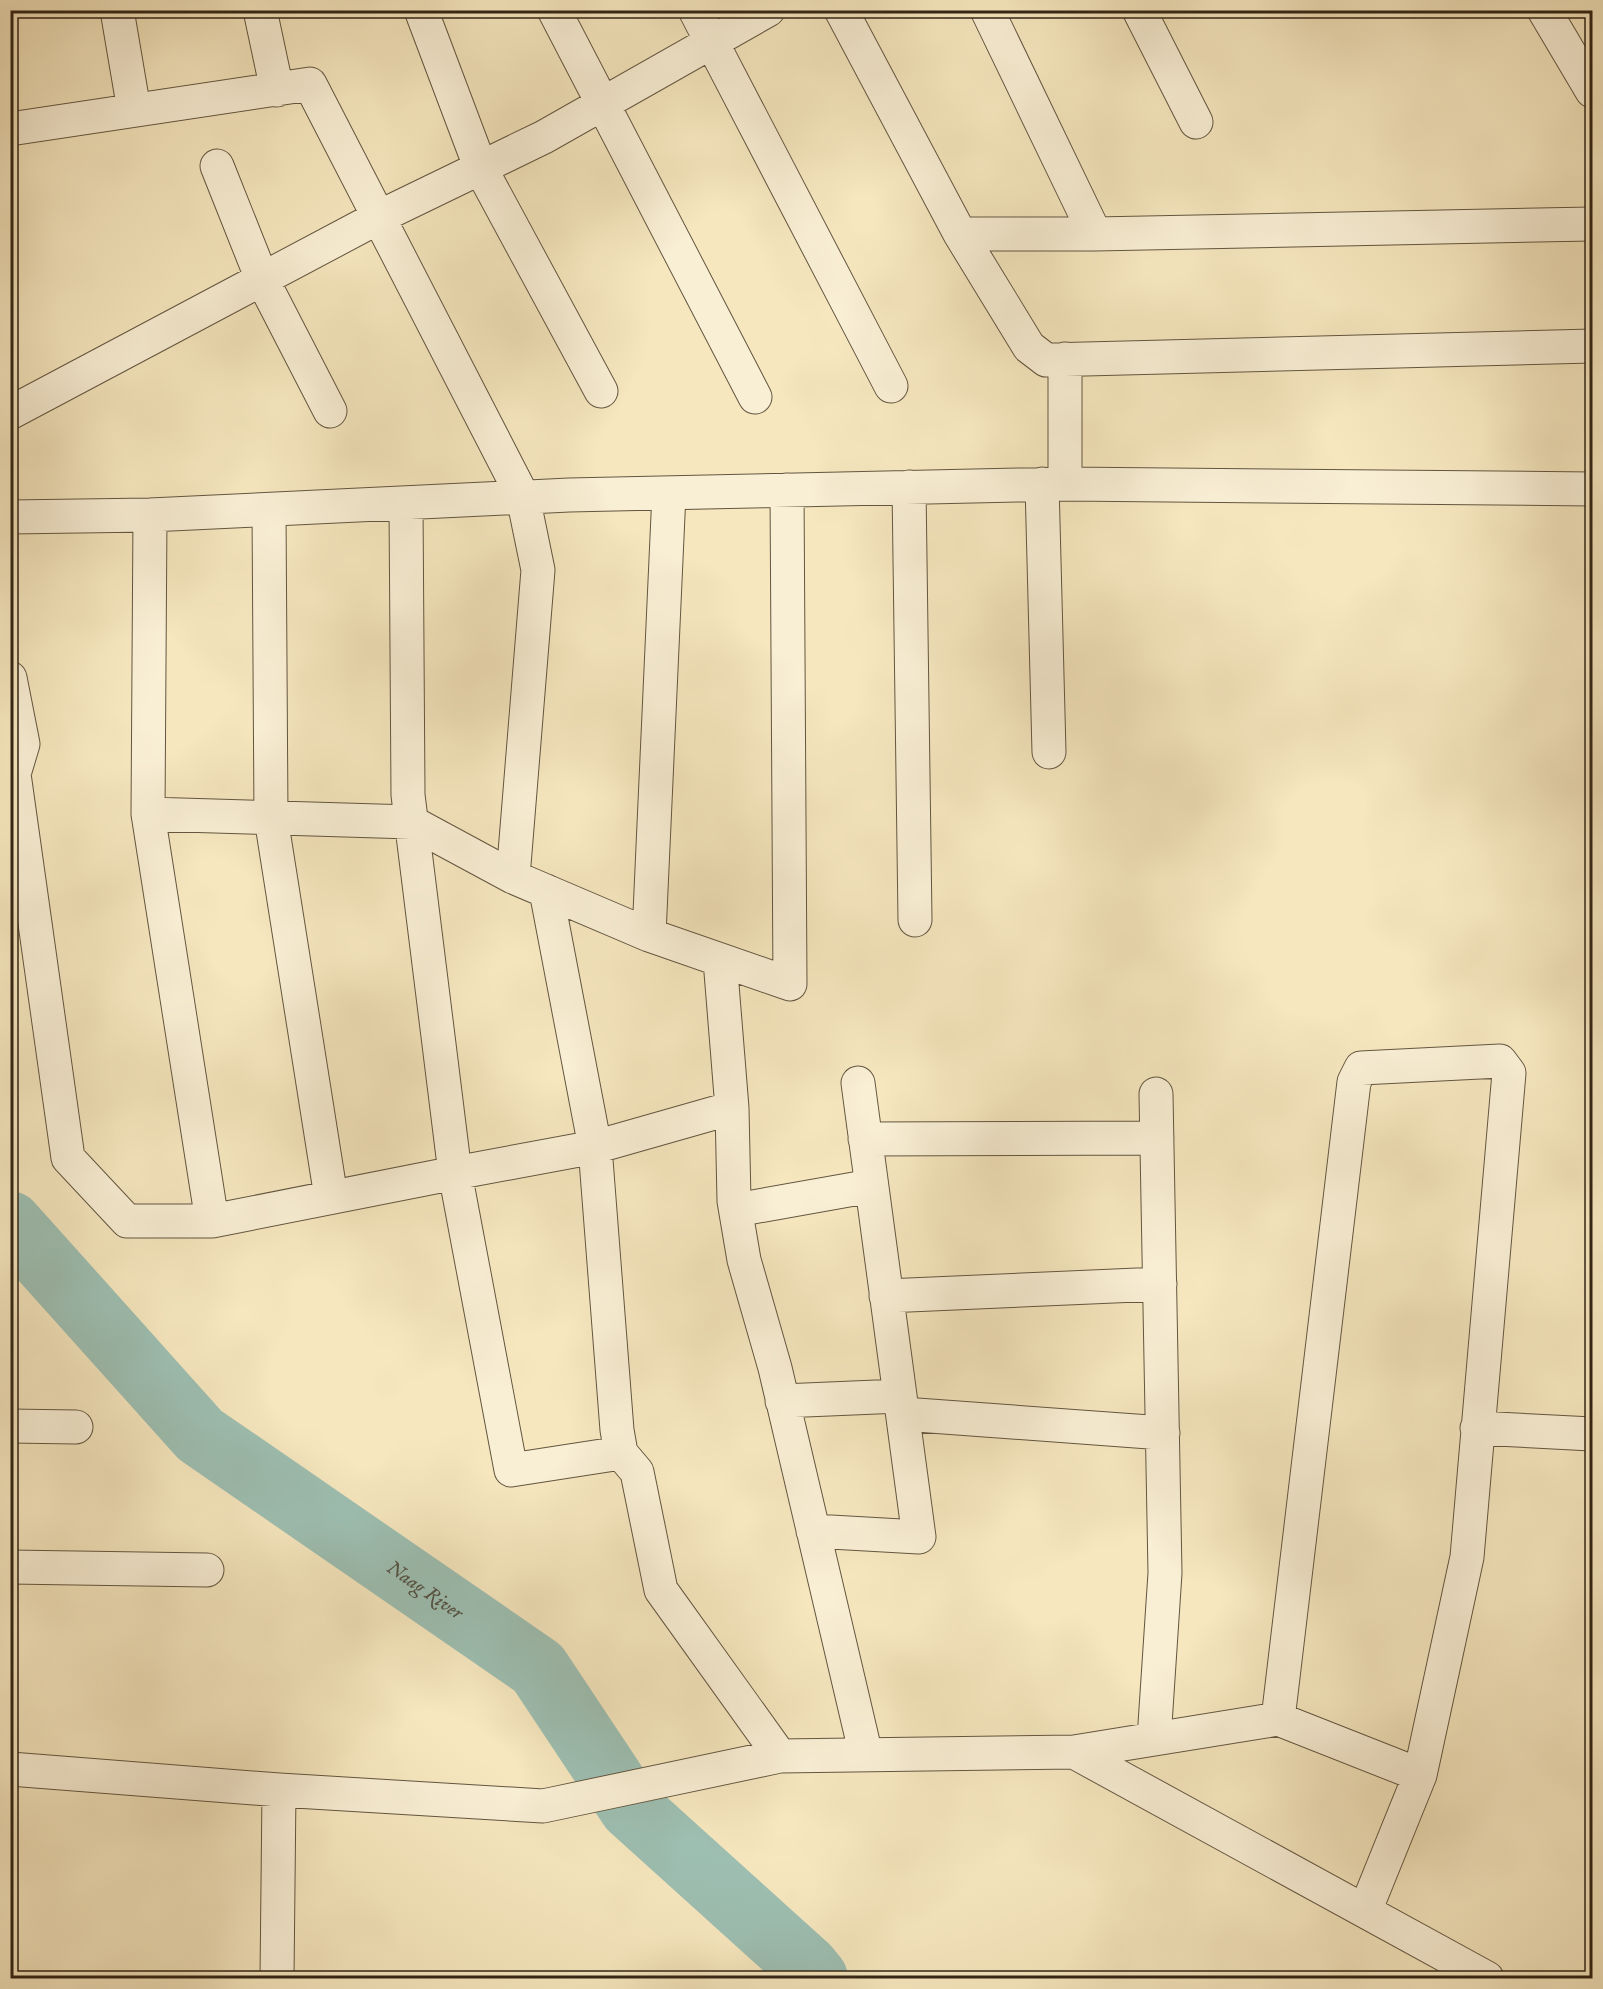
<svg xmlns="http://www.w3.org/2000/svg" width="1603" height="1989" font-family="'IM FELL English',serif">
<rect width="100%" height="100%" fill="#f6e7bf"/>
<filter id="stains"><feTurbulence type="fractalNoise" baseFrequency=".00333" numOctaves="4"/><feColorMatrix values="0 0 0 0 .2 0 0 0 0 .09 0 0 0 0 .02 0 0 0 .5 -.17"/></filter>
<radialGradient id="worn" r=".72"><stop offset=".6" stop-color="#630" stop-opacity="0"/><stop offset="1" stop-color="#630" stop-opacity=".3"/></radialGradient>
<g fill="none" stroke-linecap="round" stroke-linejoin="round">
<path stroke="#9dbfb2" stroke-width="64" id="s1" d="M10 1223 200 1435 538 1668 631 1808 807 1967 816 1978"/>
<defs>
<path id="minor" d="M117 10 134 110
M260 10 277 90
M421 10 481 169 601 391
M554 10 755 397
M695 10 891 386
M841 10 960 234H1095
M987 10 1095 234 1592 224
M1139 10 1196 122
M1544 10 1592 91
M10 129 310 84 523 497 538 570 513 877
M217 166 262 279 330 411
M960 234 1029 347 1046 360 1592 346
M1065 359V484L1592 489
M10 413 379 217 544 137 768 10
M1042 484 1049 752
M909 487 915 920
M406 504 408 795 455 1173 595 1147 617 1430 621 1453 637 1472 661 1590 780 1756
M269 510 271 818 331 1197
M150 515 148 814 212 1221 455 1173 511 1470 621 1453
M10 517 150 515 569 495 1065 484
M10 678 23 744 14 774H10
M14 774 68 1158 127 1221H212
M148 814 411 822 513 877 649 935 790 984 787 490
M546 891 595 1147 732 1108
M649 935 669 493
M720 960 732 1108 734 1201 744 1260 775 1368 866 1755
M865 1139 1157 1138
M736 1210 871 1186
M886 1296 1160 1284
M782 1401 900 1396
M903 1414 1163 1433
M10 1426 76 1427
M1477 1428 1592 1434
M813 1531 919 1537 858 1083
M10 1567 207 1570
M1278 1719 1354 1082 1361 1068 1500 1061 1509 1073 1467 1557 1420 1775 1365 1911
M1154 1739 1165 1573 1156 1094
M1074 1752 1278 1719 1420 1775
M10 1769 279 1790 543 1806 780 1756 1074 1752 1487 1978
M277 1978 279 1790"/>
</defs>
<use href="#minor" stroke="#635640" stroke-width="35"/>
<use href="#minor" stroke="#f9efd5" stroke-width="33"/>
</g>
<g text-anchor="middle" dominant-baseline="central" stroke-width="4.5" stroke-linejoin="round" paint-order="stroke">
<g font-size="20" font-style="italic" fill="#525345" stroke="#f9efd5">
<text stroke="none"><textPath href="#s1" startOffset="558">Naag River</textPath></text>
</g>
</g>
<rect width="1603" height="1989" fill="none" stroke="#f6e7bf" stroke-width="36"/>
<rect x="12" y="12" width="1579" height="1965" fill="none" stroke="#322516" stroke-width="3"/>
<rect x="18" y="18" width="1567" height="1953" fill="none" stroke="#322516" stroke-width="1.5"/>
<rect width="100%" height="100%" filter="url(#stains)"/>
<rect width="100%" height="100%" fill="url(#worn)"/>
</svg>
